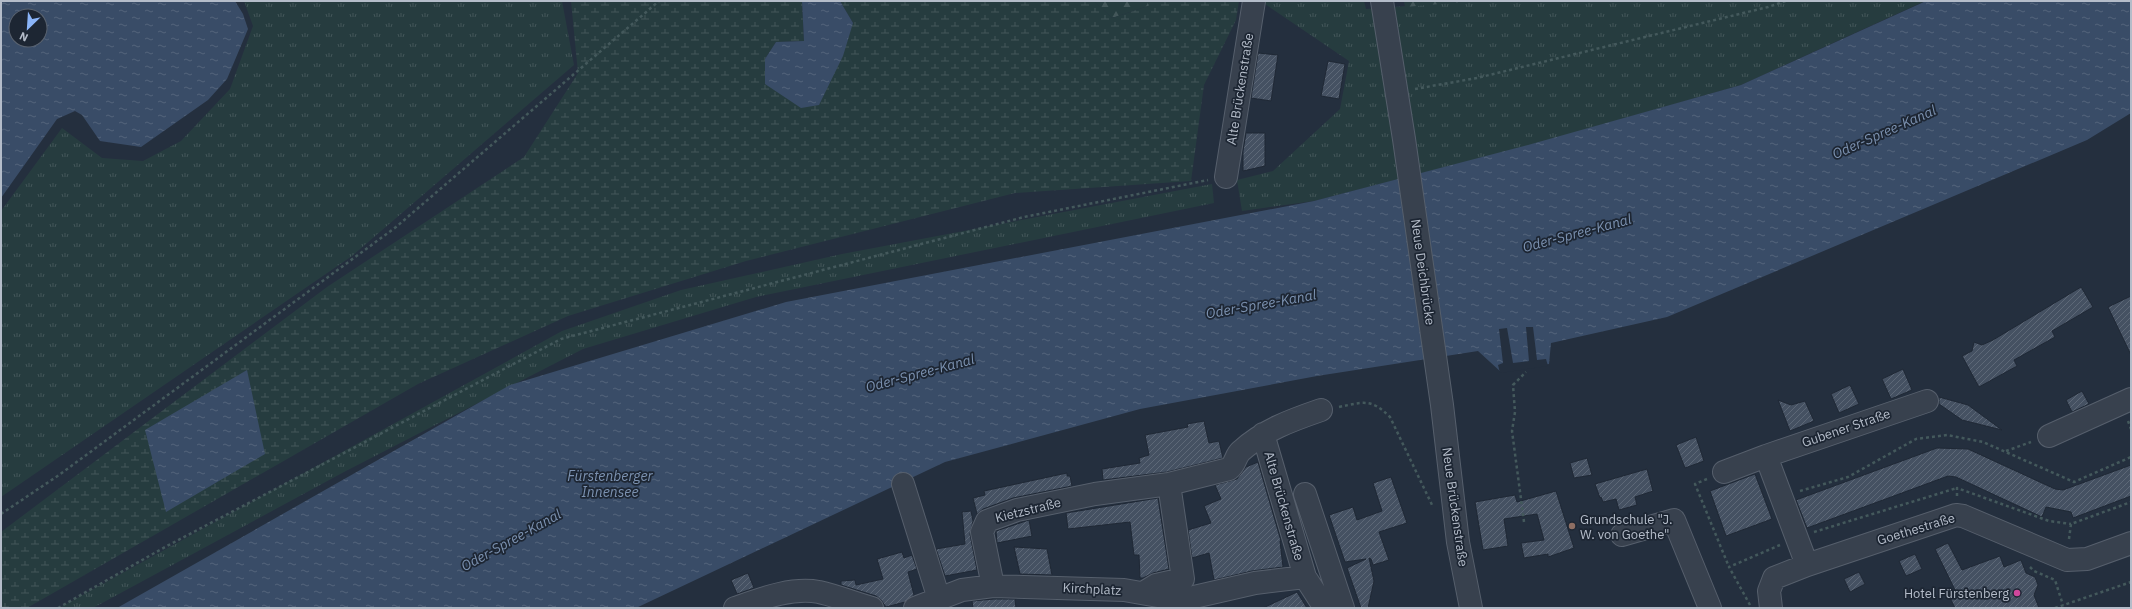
<svg xmlns="http://www.w3.org/2000/svg" width="2132" height="609" font-family="'IBM Plex Sans',sans-serif">
<defs>
<pattern id="grass-tufts" width="24" height="20" patternUnits="userSpaceOnUse"><rect width="24" height="20" fill="#263c3f"/><path d="M3 7l-1-3M5 7V3M7 7l1-3M15 17l-1-3M17 17v-4M19 17l1-3" fill="none" stroke="#435659"/></pattern>
<pattern id="forest-firs" width="22" height="20" patternUnits="userSpaceOnUse"><rect width="22" height="20" fill="#263c3f"/><path d="M5 1l3.5 6h-7zM16 11l3.5 6h-7z" fill="#435659"/></pattern>
<pattern id="wetland-marsh" width="20" height="14" patternUnits="userSpaceOnUse"><rect width="20" height="14" fill="#263c3f"/><path d="M1 5h8M5 5V1M11 12h8M15 12V8" fill="none" stroke="#435659"/></pattern>
<pattern id="water-ripples" width="26" height="14" patternUnits="userSpaceOnUse"><rect width="26" height="14" fill="#394c67"/><path d="M2 4q2-2 4 0t4 0M15 11q2-2 4 0t4 0" fill="none" stroke="#53647b"/></pattern>
<pattern id="building-hatch" width="6" height="6" patternUnits="userSpaceOnUse"><rect width="6" height="6" fill="#455162"/><path d="M-1 1l2-2M0 6l6-6M5 7l2-2" fill="none" stroke="#5d6877"/></pattern>
</defs>
<rect width="100%" height="100%" fill="#242f3e"/>
<path fill="url(#grass-tufts)" d="M244 1H562L574 65 352 256 1 497V211L62 128 102 158 143 161 181 141 230 89 253 26Z
M1265 1H1364L1366 9 1475 1H1925L1741 85 1527 146 1314 201 1242 211 1237 180 1273 171 1340 109 1349 61 1265 4Z
M1212 184 1214 203 756 297 583 349 344 472 93 608H59L562 331 681 290 842 254Z"/>
<path fill="url(#forest-firs)" d="M1094 1H1148V6L1112 18Z
M1404 1H1475L1405 7Z"/>
<path fill="url(#wetland-marsh)" d="M571 1H802L804 41 776 42 765 59 853 23 840 1H1094L1112 18 1148 6V1H1239L1236 20 1204 85 1191 181 1015 193 746 261 568 316 418 384 27 608H1V532L327 287 524 157 578 73Z"/>
<path fill="url(#water-ripples)" fill-rule="evenodd" d="M1 1H235L243 14 248 29 227 79 208 100 141 147 100 141 82 115 75 111 57 119 1 198ZM16 16H40V40H16Z
M802 1H840L853 23 843 56 819 105 801 108 765 84V59L776 42 804 41Z
M1926 1H2131V113L2087 140 1667 317 1551 343 1549 364 1501 372 1478 351 1317 376 1140 409 945 462 636 608H117L510 385 786 302 1314 201 1528 145 1741 85Z
M247 370 265 454 166 512 145 430Z"/>
<path fill="#242f3e" d="M1526 327H1533L1537 360 1546 359 1548 366 1500 373 1498 365 1503 363 1499 329 1507 328 1513 363 1529 361Z"/>
<path fill="url(#building-hatch)" stroke="#1f2835" d="M1258 53 1278 55 1271 101 1251 98Z
M1328 61 1345 64 1339 99 1321 96Z
M1246 133H1265V166L1243 171V151Z
M2081 287 2093 307 2052 331 2055 337 2014 360 2017 366 1979 387 1962 356 1972 351 1974 342 1982 345 1993 340Z
M2131 296V355L2108 307Z
M1903 369 1912 390 1891 399 1882 379Z
M1850 385 1859 404 1839 413 1831 394Z
M2082 391 2089 404 2072 412 2066 400Z
M1939 397 1968 405 2002 430 1962 420 1939 404Z
M1778 400 1791 405 1805 401 1814 421 1790 431Z
M1204 421 1209 443 1219 441 1223 458 1167 472 1103 480 1102 469 1140 463 1139 458 1149 455 1145 435 1188 427 1187 424Z
M1696 437 1704 461 1685 468 1676 445Z
M1937 448 1968 449 2055 489 2063 490 2131 465V496L2073 518 2071 512 2046 507 2042 517 1956 477 1948 476 1807 528 1796 500Z
M1587 458 1592 475 1574 478 1570 463Z
M1258 462 1281 541H1280L1283 567 1252 571 1214 580 1209 553 1192 558 1188 530 1211 523 1204 506 1221 499 1215 485 1237 479 1246 467Z
M1647 469 1653 491 1635 497 1637 505 1619 510 1616 499 1603 502 1601 497 1600 498 1595 484Z
M1067 473V476H1070L1072 486 1013 498 983 509 977 514 973 498 985 495 984 491Z
M1755 474 1772 519 1726 536 1710 491Z
M1391 477 1407 523 1379 532 1389 560 1373 565 1371 559 1369 558 1374 581 1368 608H1361L1347 568 1366 559 1345 562 1329 515 1353 507 1357 520 1382 511 1373 483Z
M1556 491 1574 548 1548 557V554L1524 558 1521 543 1544 540 1537 514 1504 519 1508 546 1483 550 1475 502 1515 495 1517 502Z
M1158 498 1169 569 1153 573 1143 578H1140L1139 555H1134L1130 522 1068 529 1066 513Z
M971 511 973 521 970 534 977 570 945 576 936 549 965 544 962 512Z
M1029 520 1032 536 997 543 996 531Z
M1948 543 1962 570 2000 556 2004 567 2021 560 2026 573 2035 577 2038 585 2034 595 2039 608H1955L1948 594 1955 590 1935 549Z
M1014 547 1047 549 1052 575 1020 574Z
M902 552 904 558 912 555 917 569 908 572 914 595 905 602 886 607 881 600 876 596 841 585V581L855 580 856 585 883 579 877 559Z
M1915 554 1922 569 1906 576 1899 561Z
M1859 572 1865 584 1850 592 1844 579Z
M748 573 754 588 737 594 731 580Z
M1297 592 1307 608H1263Z
M994 599H1015L1016 608H973L972 601Z"/>
<g fill="none" stroke-linecap="round" stroke-linejoin="round">
<defs>
<path id="minor" d="M1382 1 1404 139 1442 405 1458 542 1471 608
M1226 177 1254 1
M1263 434 1305 577 1325 608
M2049 436 2131 399
M1766 456 1927 401
M1724 472 1766 456 1807 565
M903 484 939 599
M1305 494 1343 608
M1622 535 1674 520 1710 608
M993 586 982 532 987 521 1017 510 1095 494 1169 484 1229 469C1236 464 1235 456 1241 451 1264 430 1292 420 1321 410
M1143 593 1156 585 1183 579 1169 484
M735 608C761 599 791 587 819 592 837 596 854 603 872 608
M915 608 962 590 993 586 1124 590 1181 600 1255 583 1305 577
M1771 608 1769 591 1774 578 1807 565 1956 515 1963 516 2067 560 2087 559 2131 543"/>
</defs>
<use href="#minor" stroke="#565f6c" stroke-width="24"/>
<path stroke="#44595c" stroke-width="2.5" stroke-dasharray="3 3" stroke-linecap="butt" d="M1415 89 1477 78 1768 7 1786 1
M1339 407C1363 402 1371 398 1390 417L1433 507
M2128 421 2131 429
M2006 451 2031 442
M1707 479 1695 484 1729 567
M1800 491 1848 477 1916 439 1947 435 1983 442 2074 482 2131 457
M1957 496V488L2049 521 2071 524
M1 514 59 475 396 227 659 1
M1524 522 1512 431 1515 412 1513 385 1526 372
M1814 532 1957 488
M2069 539 2071 524 2131 502
M2030 567 2034 571 2055 580 2063 605
M1750 605 1729 567 1780 545
M58 608 165 547 561 339 1024 217 1208 180
M2055 608 2131 582"/>
<use href="#minor" stroke="#38414e" stroke-width="22"/>
</g>
<circle fill="#8d6e63" stroke="#1d2633" stroke-width="1.5" cx="1572" cy="526" r="4"/>
<circle fill="#d1479c" stroke="#1d2633" stroke-width="1.5" cx="2017" cy="593" r="4"/>
<g text-anchor="middle" dominant-baseline="central" stroke-width="3.5" stroke-linejoin="round" paint-order="stroke">
<g font-size="13" fill="#b4bcc9" stroke="#1d2633">
<text transform="translate(1240 89) rotate(-81)">Alte Brückenstraße</text>
<text transform="translate(1423 272) rotate(82)">Neue Deichbrücke</text>
<text transform="translate(1846 428) rotate(-19)">Gubener Straße</text>
<text transform="translate(1284 506) rotate(74)">Alte Brückenstraße</text>
<text transform="translate(1455 507) rotate(82)">Neue Brückenstraße</text>
<text transform="translate(1028 510) rotate(-14)">Kietzstraße</text>
<text transform="translate(1916 529) rotate(-17)">Goethestraße</text>
<text transform="translate(1092 589) rotate(3)">Kirchplatz</text>
</g>
<g font-size="13" fill="#b4bcc9" stroke="#1d2633" text-anchor="start">
<text x="1580" y="519">Grundschule "J.<tspan x="1580" dy="15">W. von Goethe"</tspan></text>
<text x="2009" y="593" text-anchor="end">Hotel Fürstenberg</text>
</g>
<g font-size="14" font-style="italic" fill="#7c92b1" stroke="#1d2633">
<text transform="translate(1884 132) rotate(-24)">Oder-Spree-Kanal</text>
<text transform="translate(1577 233) rotate(-15)">Oder-Spree-Kanal</text>
<text transform="translate(1261 304) rotate(-10)">Oder-Spree-Kanal</text>
<text transform="translate(920 373) rotate(-15)">Oder-Spree-Kanal</text>
<text x="610" y="476">Fürstenberger<tspan x="610" dy="16">Innensee</tspan></text>
<text transform="translate(511 540) rotate(-29)">Oder-Spree-Kanal</text>
</g>
</g>
<rect width="2132" height="609" fill="none" stroke="#b4bcc9" stroke-width="4"/>
<g transform="translate(28 28) rotate(205)"><circle r="19" fill="#1d2633" stroke="#59626f"/>
<path d="M0-3L7 15L0 10L-7 15Z" fill="#8ab4f8"/>
<text y="-6" font-size="11" font-weight="bold" text-anchor="middle" fill="#b4bcc9">N</text>
</g>
</svg>
